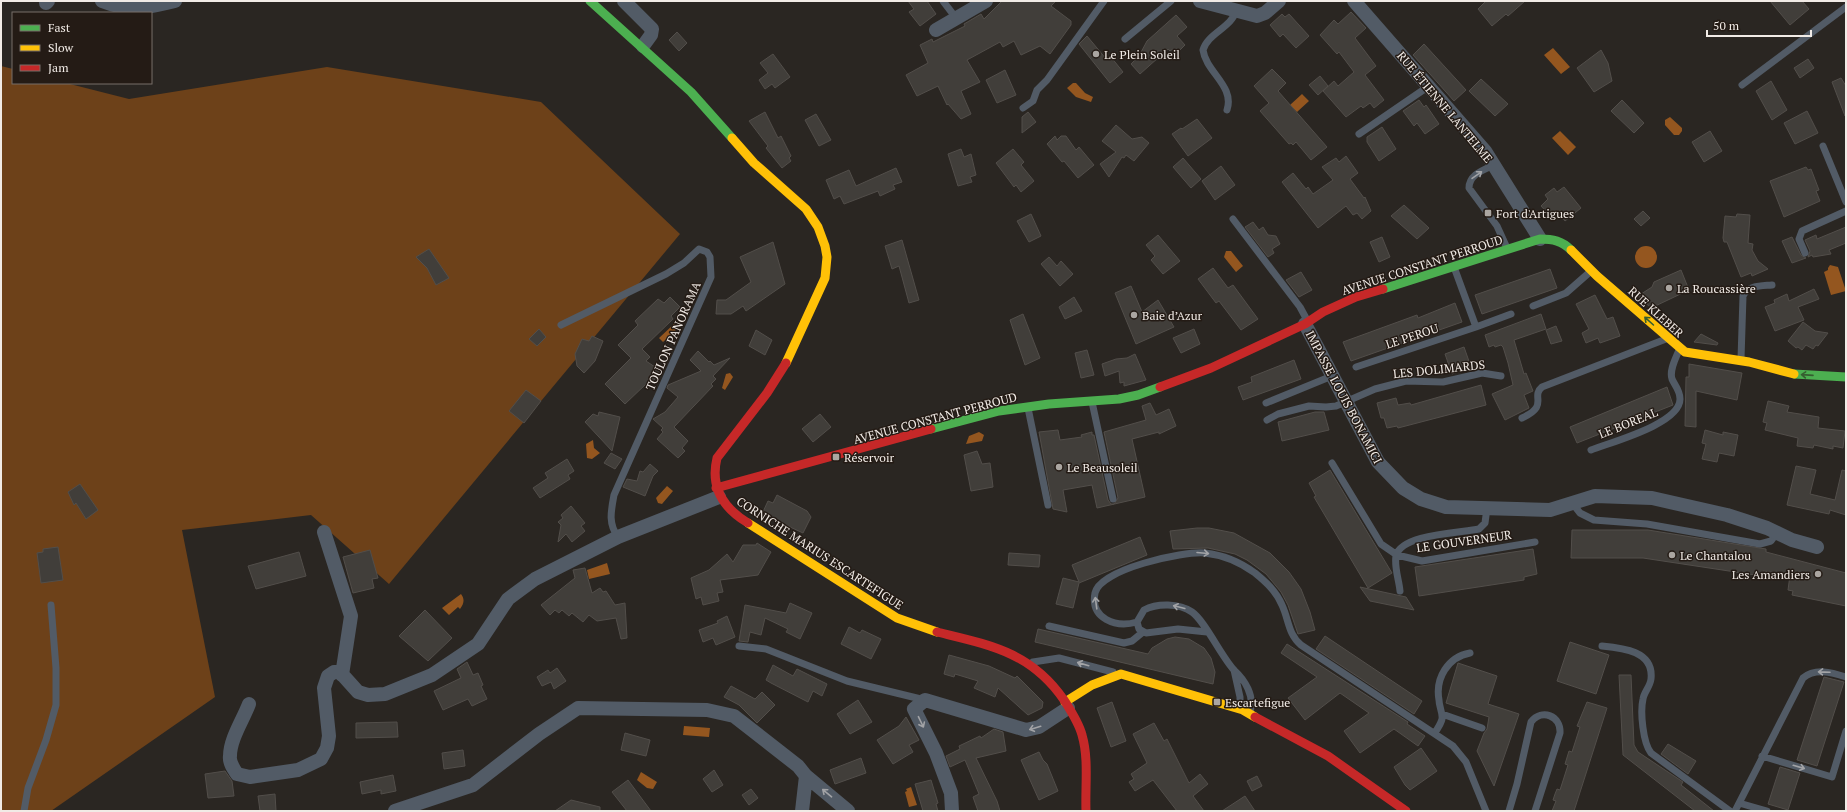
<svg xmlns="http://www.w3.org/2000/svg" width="1847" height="812" font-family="'PT Serif',serif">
<rect width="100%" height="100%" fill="#2a2622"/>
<path fill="#6d4119" d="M1 66 13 69V83H66L129 99 327 67 541 102 680 234 389 584 311 515 182 530 215 697 51 811H1Z"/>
<path fill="#94561f" d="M1553 48 1570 67 1561 74 1544 55Z
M1073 83H1076L1085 93 1093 97 1091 102 1076 97 1067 88Z
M1302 94 1309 101 1297 112 1290 105Z
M1670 117 1682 128V131L1679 135H1674L1665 125V120Z
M1560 131 1576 147 1568 155 1552 138Z
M1635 257a11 11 0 1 1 22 0a11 11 0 1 1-22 0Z
M1226 251H1231L1243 266 1236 272 1224 257Z
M1830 265 1838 267 1846 291 1831 295 1824 272 1828 270V268Z
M674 324H677L678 328 663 342 659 338Z
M730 373 733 377 725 390 722 388 726 374Z
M979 432 984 435 982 441 966 444 969 436Z
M593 440 594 448 600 453 592 459 587 458 586 444Z
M667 486 673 491 662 504 658 503 656 498Z
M607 563 610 574 589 579 587 570Z
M461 594C465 599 464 604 460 609L458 607 449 615 442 608Z
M684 726 710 728 709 737 683 735Z
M641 772 657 782 653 789 647 788 637 780Z
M911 787 917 805 909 807 905 792 907 791 906 789Z"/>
<path fill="#413e3a" stroke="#524e4a" d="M908 1H927L936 14 920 26 909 12 914 9Z
M1002 1H1056L1051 6 1071 21V25L1050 54 1040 46 1021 55 1014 41 1003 47 1000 42 967 60 980 82 961 91 971 114 961 119 948 104 947 105 938 86 917 96 906 75 928 63 920 45 932 39 933 42 965 26 964 24 981 14 984 19Z
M1486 1H1525L1508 16 1506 14 1492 26 1478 9Z
M1770 1H1802L1809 9 1790 25Z
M1351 12 1366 28 1355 38 1376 66 1365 75 1384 100 1374 108 1370 103 1363 108 1361 106 1346 117 1323 91 1334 81 1338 86 1354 72 1339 52 1337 54 1320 35 1334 20 1338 24Z
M1282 14 1285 17 1289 14 1309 36 1296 48 1283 34 1280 37 1270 25Z
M1176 15 1187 27 1177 36 1185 45 1177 53 1173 49 1170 51 1168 49 1140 74 1131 64 1139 56 1147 41Z
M677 32 687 43 679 51 669 40Z
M1087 36 1107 60 1111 57 1123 72 1110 83 1079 44Z
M1424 44 1466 90 1454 101 1413 55Z
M1601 50 1608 63 1612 81 1594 92 1577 68Z
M773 54 790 77 775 88 772 84 765 89 759 80 768 73 760 63Z
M1808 59 1814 68 1800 78 1794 68Z
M1272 69 1286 83 1278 91 1327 147 1311 160 1296 142 1293 145 1291 143 1289 144 1260 111 1269 103 1254 86Z
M1005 70 1016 95 997 103 986 80Z
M1320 76 1328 86 1318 95 1309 85Z
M1841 78 1846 86 1845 116 1832 82Z
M1481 79 1508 104 1495 116 1469 91Z
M1771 81 1787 110 1772 120 1756 91Z
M1419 100 1424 107 1426 105 1439 124 1425 134 1417 123 1414 126 1403 111Z
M1622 100 1644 123 1634 133 1611 111Z
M1807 111 1818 133 1795 144 1784 123Z
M765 112 778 138 781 136 791 156 789 158 791 161 782 168 766 148 768 146 749 121Z
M1028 112 1036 122 1022 133V117Z
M816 114 831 140 819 146 805 120Z
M1197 119 1212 138 1188 156 1172 134 1181 128 1182 129Z
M1116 125 1132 139 1142 137 1149 143 1134 161 1126 155 1124 158 1122 157 1109 177 1100 164 1116 152 1102 141Z
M1382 127 1396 149 1379 161 1367 142V137Z
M1710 131 1722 151 1704 162 1692 142Z
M1055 136 1057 140 1061 136H1066L1076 150 1079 147 1094 165 1078 178 1064 161 1062 162 1047 144Z
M961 149 964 157 971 154 976 175 970 177 972 182 958 186 948 154Z
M1013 149 1024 162 1021 165 1034 181 1021 192 1016 185 1014 187 996 163Z
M1346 156 1358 173 1350 179 1364 198 1365 197 1371 211 1362 219 1357 213 1353 215 1346 206 1318 228 1282 182 1293 173 1306 189 1308 187 1313 194 1333 180 1322 167 1336 158 1339 162Z
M1183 158 1201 179 1191 188 1173 167Z
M1221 166 1235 185 1215 200 1202 181Z
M1806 167 1808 170 1811 169 1819 190 1816 191 1820 201 1784 217 1770 181Z
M896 168 902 182 893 185 895 189 880 196 878 191 844 204 840 196 834 199 826 180 849 170 856 186Z
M1564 187 1581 208 1565 221 1560 214 1553 219 1541 206 1548 199 1545 195 1554 188 1557 192Z
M1404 205 1429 228 1417 239 1391 216Z
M1643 211 1650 218 1641 226 1634 219Z
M1031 214 1041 236 1029 242 1017 221Z
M1737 214 1750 215 1748 243 1753 244 1752 250 1758 261 1768 269 1752 276 1751 273 1741 277 1727 242H1724L1723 238 1725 216 1736 217Z
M1253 222 1259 230 1263 227 1268 235 1276 236 1280 244 1272 249 1274 253 1268 257 1245 227Z
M1846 227V243L1829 250 1831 254 1813 257 1812 255 1808 257 1810 251 1805 240 1816 235 1817 239Z
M1158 235 1180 261 1163 274 1151 260 1155 256 1146 245Z
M1382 237 1390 257 1379 262 1370 242Z
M1792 237 1801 255 1806 258 1792 263 1782 241Z
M902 240 919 300 909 303 899 266 892 269 885 246Z
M773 242 785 284 746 311 743 306 731 314H716L717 300H726L751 282 740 257Z
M429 249 449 278 436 285 427 268 416 257Z
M1049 257 1057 266 1061 261 1073 274 1060 286 1041 264Z
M1213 268 1228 288 1233 285 1258 319 1241 330 1219 301 1216 303 1198 279Z
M1550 269 1557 288 1482 314 1475 295Z
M1681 270 1689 290 1651 308 1638 296 1652 287 1654 282Z
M1301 272 1312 290 1299 297 1286 280Z
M1131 286 1142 312 1158 300 1174 327 1136 344 1115 293Z
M1814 289 1819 299 1798 307 1804 320 1775 331 1765 307 1775 303 1774 300 1787 294 1789 301Z
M1595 295 1607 319 1613 317 1620 336 1600 343 1598 338 1586 343 1582 333 1589 329 1576 304Z
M670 297 680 307 671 316 673 319 642 349 650 357 646 361 661 371 650 385 647 383 625 404 605 384 631 358 618 345 638 325 635 321 658 299 664 303Z
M1074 297 1082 311 1065 319 1059 307Z
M1455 303 1462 322 1351 361 1343 342 1417 315 1418 318Z
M1023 314 1040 358 1025 365 1010 320Z
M1541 314 1546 329 1514 340 1524 374 1526 373 1533 391 1524 395 1529 408 1505 420 1492 394 1513 385 1508 363 1503 347 1501 345 1495 347 1494 345 1489 347 1485 335Z
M1803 322 1815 331 1828 333 1818 346 1816 345 1813 349 1806 345 1802 350 1798 347 1796 348 1788 341Z
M1556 326 1562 341 1551 344 1546 330Z
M539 329 546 337 537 346 529 339Z
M1194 329 1200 344 1181 353 1173 338Z
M756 330 772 340 765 355 749 346Z
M1701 334 1718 343 1717 345 1694 342Z
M592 336 603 341 595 361 584 373 577 366 575 354 582 339 589 341Z
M1464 347 1471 367 1452 374 1445 354Z
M1087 350 1094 375 1081 378 1075 353Z
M698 351 709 362 710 361 714 365 730 358 713 376 716 379 711 384 713 386 674 427 688 441 682 448 685 451 678 458 657 439 663 432 661 430 663 428 653 419 665 412 678 397 667 388 668 385 701 371 690 360Z
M1135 354 1146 380 1124 386V382L1120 383 1119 371 1105 376 1102 364 1116 359 1127 358Z
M1294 360 1301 379 1243 400 1238 387 1252 382 1251 377Z
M1689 364 1742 373 1737 400 1696 391V427L1685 426 1686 377H1689Z
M1481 385 1486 405 1398 428 1397 426 1387 428 1384 418H1381L1377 403 1396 398 1398 405 1410 403 1411 405Z
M1667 387 1673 405 1577 443 1570 427Z
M526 390 541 401 524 423 509 411Z
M1768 401 1789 406 1787 412 1819 417 1818 428 1845 431 1843 448 1833 446V449L1814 445 1813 448 1797 446 1798 438 1765 430 1767 423 1763 422Z
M1150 403 1156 415 1169 409 1176 426 1159 434V432L1132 439 1145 497 1097 508 1092 485 1063 490 1067 512 1053 509 1039 432 1058 430 1060 440 1082 437 1081 435 1092 432V435H1094L1108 500 1111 504H1114L1118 498 1104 432 1146 420 1142 406Z
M599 412 620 417 612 451 585 422 593 414 598 416Z
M1315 412H1324L1329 430 1282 441 1278 422Z
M820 414 831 427 813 442 802 429Z
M1705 430 1723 435V432L1738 435 1734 456 1719 453 1717 462 1702 459 1706 444 1702 443Z
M977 451 982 464 990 463 993 487 971 491 964 455Z
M611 453 622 459 615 469 604 463Z
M567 459 574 471 568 475 570 479 540 498 533 488 548 478 545 473Z
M650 464 658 471 653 476 645 496 623 487 627 479 637 481 640 471 643 472Z
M1796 466 1816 470 1810 494 1835 500 1842 470 1846 471V515L1830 510 1829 514 1787 505Z
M1330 470 1392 573 1368 588 1314 497 1316 496 1309 483Z
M80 484 98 510 86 519 76 503 74 505 68 492Z
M777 495 807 511 811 517 803 533 762 514 768 501 773 503Z
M571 506 585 523 581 526 585 531 572 542 566 534 558 542 561 525 558 522 563 518 561 515Z
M1197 528H1209L1234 533 1270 553 1289 572 1301 589 1310 612 1315 630 1298 634 1288 605 1281 592 1266 574 1247 560 1235 554 1208 548 1173 549 1170 531Z
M1572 530H1648L1766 549V552L1846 573V606L1792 595 1793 591 1788 590 1790 575 1763 571 1762 576 1643 558H1571Z
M1140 537 1147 555 1079 583 1073 608 1056 604 1063 578 1079 582 1072 565Z
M757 543 771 552 758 575 720 580 723 592 717 593 719 601 703 605 701 597 696 599 691 578 709 570 727 554 733 562 743 545H756Z
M58 547 63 580 41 583 37 553 43 552V549Z
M1533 549 1537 574 1524 577V580L1419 596 1415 567Z
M370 550 378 578 372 579 374 588 353 593 343 557Z
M299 552 306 576 256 589 248 566Z
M1009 553 1040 555 1039 567 1008 565Z
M585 568 592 593 600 588 603 592 606 591 615 605 625 603 627 638 621 639 616 618 597 621 589 615 583 622 572 613 569 616 562 610 559 613 555 610 550 615 541 605 575 578 573 570Z
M1360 587 1406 597 1414 610 1370 601Z
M790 603 812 613 800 639 786 632 788 629 765 618 761 635 750 632 748 642 739 641 745 605 786 613Z
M425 610 452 638 428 661 399 636Z
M727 616 735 637 716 645 713 638 703 642 699 630 718 623 717 621Z
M849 627 860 633 862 630 881 639 871 659 841 644Z
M1038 629 1148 654 1152 648 1167 639 1175 637 1189 639 1204 648 1211 658 1215 672 1213 684 1035 642Z
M1325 636 1422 701 1414 714 1316 649Z
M1570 642 1609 655 1596 694 1557 681Z
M1287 644 1408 722 1407 724 1425 736 1418 746 1394 729 1360 753 1344 731 1369 713 1340 693 1305 720 1288 698 1317 677 1281 653Z
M949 655 989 666 1015 678 1017 676 1043 702 1042 708 1028 715 998 688 995 697 974 688 978 681 955 674 954 677 944 674Z
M467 662 473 675 478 673 483 685 481 686 487 699 472 706 468 699 443 710 434 691 461 678 457 669Z
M1458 663 1497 676 1488 704 1519 714 1494 786 1477 751 1484 733 1487 729 1489 717 1446 703Z
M773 665 793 676 797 669 827 684 822 696 813 691 808 702 771 683 766 680Z
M557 668 566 681 554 689 551 682 542 686 537 677 548 670 550 673Z
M1619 675H1631L1634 745 1638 752 1683 782 1681 785 1714 811H1695L1623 755Z
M1824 677 1844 682 1817 766 1797 760Z
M731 686 755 699 762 692 775 705 757 723 739 705 724 697Z
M858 700 872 722 850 734 837 714Z
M1112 702 1126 741 1111 747 1097 708Z
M1587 702 1607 708 1574 811H1552L1556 801 1553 800 1555 794 1557 789 1560 790 1568 765 1565 764 1569 751 1572 752 1580 727 1577 726Z
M906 717 919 740 909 745 913 752 893 764 877 740 899 726Z
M397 722 398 737 356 738V723Z
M1154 723 1164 741 1167 739 1189 783 1200 774 1208 784 1193 796 1204 811H1177L1153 780 1135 791 1129 782 1134 779 1131 774 1147 763 1133 734Z
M994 729 1003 732 1006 751 976 758 997 801 1000 811H978L973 797 979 794 965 760 950 767 946 756 960 749 959 746 980 736 981 738Z
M625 733 650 740 646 756 621 750Z
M1668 744 1696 761 1688 774 1661 754Z
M1421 748 1437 771 1410 790 1405 785 1394 767Z
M463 750 465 766 444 769 442 753Z
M1039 752 1043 760 1047 764 1058 791 1039 800 1021 760Z
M861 758 866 773 835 784 830 770Z
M1780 767 1800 773 1788 810 1768 804Z
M714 770 723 785 712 792 703 779Z
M225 771 232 781 234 796 208 798 205 774Z
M393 775 396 791 381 794V790L362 794 360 782Z
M1257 776 1262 786 1252 791 1247 781Z
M628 780 651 811H627L612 792Z
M931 780 938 803 936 804 938 811H923L915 784Z
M751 789 758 798 749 805 742 795Z
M275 794 276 811H260L258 796Z
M1245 796 1255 811H1222Z
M571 800 600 807V811H555Z"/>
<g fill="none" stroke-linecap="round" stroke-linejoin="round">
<path stroke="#525b66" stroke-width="7" d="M943 1 956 18
M1125 39 1171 1
M1742 85 1846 7
M1023 108 1033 101 1037 90 1047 80 1104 1
M1227 110C1235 86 1206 72 1203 50 1208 33 1231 28 1236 11
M1359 134 1429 86
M1823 146 1846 202
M1494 165C1484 170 1469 174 1469 188L1497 226 1507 248
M1233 219 1300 307 1307 320
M1805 253 1799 239 1802 231 1846 211
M1454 267 1476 327 1511 314
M1533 306 1566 293 1591 271
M561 325 666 274 684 263 699 249 707 252 710 257 711 277 614 495C611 511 608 524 618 537
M1741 359 1743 296C1748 285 1762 286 1772 285
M1356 367 1476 327
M1092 402 1113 499
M1266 403 1332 376
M1028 408 1048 505
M1522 418C1550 405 1530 397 1542 387L1666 339
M1267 420 1278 414 1309 406 1326 407 1336 406 1375 389 1406 381 1443 382 1482 373 1501 376
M1591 450C1611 442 1680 424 1680 399 1680 390 1675 386 1672 379 1669 370 1676 358 1679 350
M1332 463 1381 544 1397 555 1422 561 1535 542
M1573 504 1580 513 1594 520 1647 524 1760 544 1771 541 1777 533
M1400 591C1399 580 1394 567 1396 556 1401 534 1460 533 1479 529L1485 523 1487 508
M1137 622C1116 628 1090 619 1095 593 1100 569 1183 551 1205 553 1223 555 1240 562 1255 573 1266 582 1276 591 1282 605 1289 620 1288 634 1301 645L1453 746 1466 762 1486 811
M1049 626 1124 643 1132 641 1143 632
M1207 632 1178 629 1146 633 1139 629 1137 622 1144 610C1157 603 1179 603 1192 612 1205 621 1221 656 1234 670
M739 646 766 649 847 681 925 700
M1602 646C1623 648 1654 651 1651 679 1650 687 1644 692 1643 699 1640 712 1643 743 1651 753L1730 811
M1033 662 1059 658 1113 672
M1240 708V697L1234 670C1245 680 1255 696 1250 712
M1442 714 1482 728
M1435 733C1437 729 1441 724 1442 719 1443 713 1439 707 1439 700 1435 678 1448 657 1470 653
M1762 756 1832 777 1846 731
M1739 803 1767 811
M24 811 28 788 46 740 56 705V668L51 605
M1509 811 1517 784 1531 722C1542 708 1561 716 1560 733L1535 811
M1735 811 1803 678C1815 668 1831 672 1846 677"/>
<path stroke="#525b66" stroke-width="14" d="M102 1C133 13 144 8 175 1
M624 1 652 29 651 35 643 46
M1200 1 1257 16 1265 13 1279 1
M1354 1 1485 151 1540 239
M46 3 48 1
M936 30 986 1
M1305 324 1378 462 1403 488 1421 499 1446 507 1550 510 1595 496 1652 498 1727 515 1767 528 1792 540 1817 547
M324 532 351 616 342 675
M249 704C243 720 230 739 230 756 229 762 233 768 237 774L250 777 298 770 321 759 327 748 329 736 324 688 328 676 334 672H340L358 692 368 695 385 694 432 675 478 644 508 599 535 579 618 537 719 497
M395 811 473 785 539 734 578 708 707 710 734 716 798 766 806 776 848 811
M802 811 806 776
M952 811 951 793 936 753 914 709 925 700 1026 730 1039 727 1068 708"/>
<path stroke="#4caf50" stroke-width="9" d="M590 1 691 92 732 138
M1383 289 1540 239C1553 239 1562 241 1571 250
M1794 374 1846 377
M931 429 999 411 1049 404 1119 399 1138 395 1160 387"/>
<path stroke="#ffc107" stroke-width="9" d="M732 138 754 163 806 209 818 227 825 246 827 257 825 278 786 363
M1571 250 1597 276 1685 352 1749 362 1794 374
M748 523 897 618 937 632
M1065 702 1092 685 1121 674 1243 710 1255 717"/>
<path stroke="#c62828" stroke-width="9" d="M1160 387 1211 368 1305 324 1323 312 1356 297 1383 289
M716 488 931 429
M748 523C723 508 710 487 717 458L767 393 786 363
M937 632C990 645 1031 652 1064 700 1071 711 1079 723 1082 735 1089 759 1085 786 1086 811
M1255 717 1328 756 1406 811"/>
</g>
<defs><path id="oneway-shaft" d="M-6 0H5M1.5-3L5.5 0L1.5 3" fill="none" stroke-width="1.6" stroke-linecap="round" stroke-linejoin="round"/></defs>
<g stroke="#a2a3a6">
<use href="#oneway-shaft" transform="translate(1477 175) rotate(-35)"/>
<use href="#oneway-shaft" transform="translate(1203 553) rotate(5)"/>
<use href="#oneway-shaft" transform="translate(1096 603) rotate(-98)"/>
<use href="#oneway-shaft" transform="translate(1179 607) rotate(-166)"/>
<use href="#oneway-shaft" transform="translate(1083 664) rotate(-164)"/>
<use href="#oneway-shaft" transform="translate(1824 672) rotate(-178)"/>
<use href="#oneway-shaft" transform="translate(921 722) rotate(64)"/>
<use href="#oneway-shaft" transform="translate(1035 728) rotate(163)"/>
<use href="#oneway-shaft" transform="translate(1799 767) rotate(16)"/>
<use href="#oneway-shaft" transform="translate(827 793) rotate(-140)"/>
</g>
<g stroke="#365e30">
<use href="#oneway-shaft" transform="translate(1649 321) rotate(-138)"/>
<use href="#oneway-shaft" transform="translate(1807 375) rotate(-176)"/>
</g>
<g fill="#aba6a1" stroke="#241b15" stroke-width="1.5">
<circle cx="1096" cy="54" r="4"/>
<rect x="1484" y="209" width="8" height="8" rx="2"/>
<circle cx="1669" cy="288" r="4"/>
<circle cx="1134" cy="315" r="4"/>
<rect x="832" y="453" width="8" height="8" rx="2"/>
<circle cx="1059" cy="467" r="4"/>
<circle cx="1672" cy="555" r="4"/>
<circle cx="1818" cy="574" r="4"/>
<rect x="1213" y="698" width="8" height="8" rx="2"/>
</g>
<g text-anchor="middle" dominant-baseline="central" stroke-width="3" stroke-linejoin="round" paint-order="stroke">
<g font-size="12" fill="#f1ebe6" stroke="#241b15" text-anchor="start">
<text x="1104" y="54">Le Plein Soleil</text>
<text x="1496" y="213">Fort d'Artigues</text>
<text x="1677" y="288">La Roucassière</text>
<text x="1142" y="315">Baie d’Azur</text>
<text x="844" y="457">Réservoir</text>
<text x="1067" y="467">Le Beausoleil</text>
<text x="1680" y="555">Le Chantalou</text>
<text x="1810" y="574" text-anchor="end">Les Amandiers</text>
<text x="1225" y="702">Escartefigue</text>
</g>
<g font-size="12" fill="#f1ebe6" stroke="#241b15">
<text transform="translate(1445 107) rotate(50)">RUE ÉTIENNE LANTELME</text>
<text transform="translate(1422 265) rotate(-18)">AVENUE CONSTANT PERROUD</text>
<text transform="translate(1656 312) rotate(42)">RUE KLEBER</text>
<text transform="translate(673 336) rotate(-66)">TOULON PANORAMA</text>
<text transform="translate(1412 336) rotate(-18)">LE PEROU</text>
<text transform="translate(1439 369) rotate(-6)">LES DOLIMARDS</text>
<text transform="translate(1344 397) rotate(62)">IMPASSE LOUIS BONAMICI</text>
<text transform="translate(935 418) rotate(-15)">AVENUE CONSTANT PERROUD</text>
<text transform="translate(1628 423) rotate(-22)">LE BOREAL</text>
<text transform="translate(1464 541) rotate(-8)">LE GOUVERNEUR</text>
<text transform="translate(820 553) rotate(33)">CORNICHE MARIUS ESCARTEFIGUE</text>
</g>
</g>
<rect width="1847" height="812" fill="none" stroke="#f1ebe6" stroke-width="4"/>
<rect x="12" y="12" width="140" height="72" fill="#241b15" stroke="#766e69"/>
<rect x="20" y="25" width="20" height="6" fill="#4caf50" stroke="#766e69"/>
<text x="48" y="32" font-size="12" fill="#f1ebe6">Fast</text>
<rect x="20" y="45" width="20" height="6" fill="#ffc107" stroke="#766e69"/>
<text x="48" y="52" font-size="12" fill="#f1ebe6">Slow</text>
<rect x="20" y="65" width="20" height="6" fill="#c62828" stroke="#766e69"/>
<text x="48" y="72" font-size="12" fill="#f1ebe6">Jam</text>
<path d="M1707 30v6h104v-6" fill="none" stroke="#f1ebe6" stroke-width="2"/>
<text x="1713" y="30" font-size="12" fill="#f1ebe6" stroke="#241b15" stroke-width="3" paint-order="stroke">50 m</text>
</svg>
